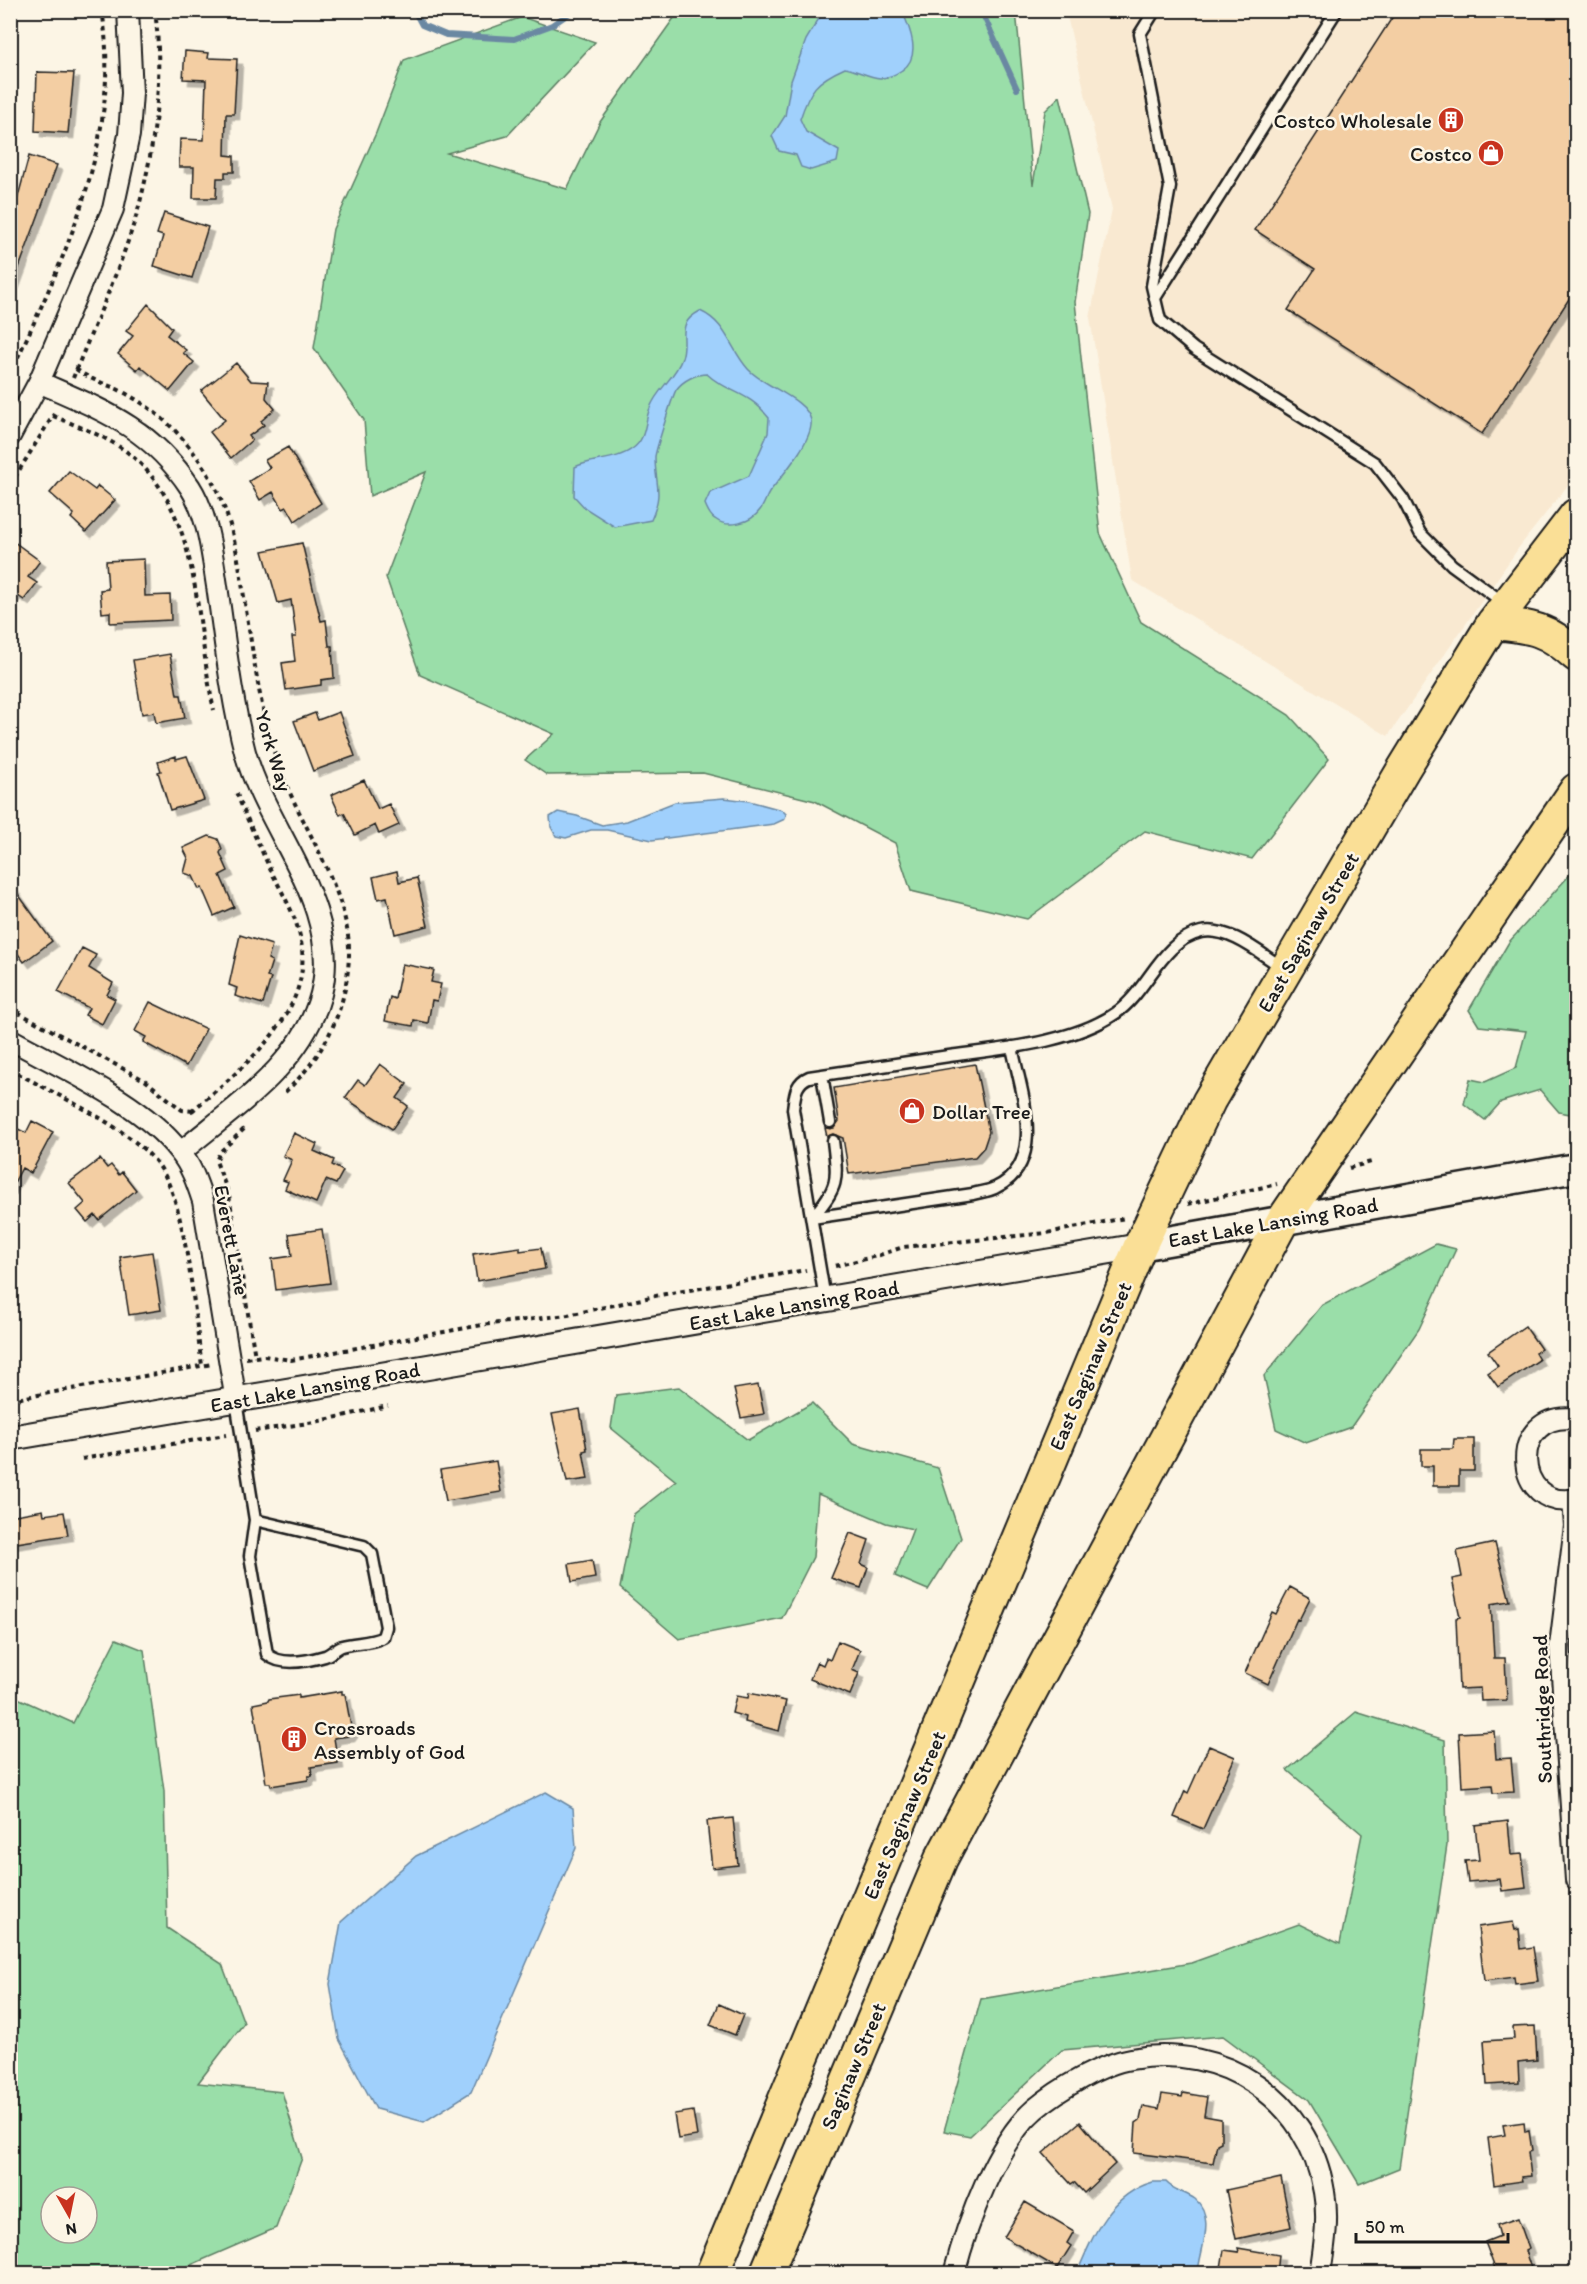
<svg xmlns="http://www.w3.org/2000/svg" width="1587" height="2284" font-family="Itim,sans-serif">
<defs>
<filter id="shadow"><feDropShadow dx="5.5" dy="5.5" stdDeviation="0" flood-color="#0004"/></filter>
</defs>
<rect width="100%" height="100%" fill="#fcf5e5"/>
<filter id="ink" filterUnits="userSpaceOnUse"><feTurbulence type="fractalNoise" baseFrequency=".0167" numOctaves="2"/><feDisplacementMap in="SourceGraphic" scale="12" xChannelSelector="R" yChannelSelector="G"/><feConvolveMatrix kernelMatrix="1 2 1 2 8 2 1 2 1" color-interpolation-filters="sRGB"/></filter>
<g filter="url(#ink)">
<path fill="#f9e9d1" d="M1068 10 1576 11V475L1520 546 1388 736 1132 580 1090 318 1112 209 1067 16Z"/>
<path fill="#9adea9" stroke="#5b7d62" stroke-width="1.5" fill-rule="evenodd" d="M679 11H1016L1033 185 1045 111 1060 96 1088 214 1075 302 1100 533 1141 622 1289 715 1329 759 1252 859 1145 831 1027 919 911 891 895 843 815 801 703 773 547 775 525 760 554 734 420 675 386 577 426 472 370 496 364 420 314 348 333 229 376 133 404 60 522 17 595 42 507 136 447 153 567 189 600 122Z
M1576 868V1115L1559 1112 1540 1090 1501 1102 1485 1120 1464 1104 1470 1079 1485 1082 1516 1068 1526 1031 1479 1026 1469 1010 1509 942Z
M1436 1244 1456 1249 1419 1329 1351 1427 1306 1443 1276 1429 1264 1376 1322 1305Z
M679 1387 748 1440 812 1403 853 1444 938 1468 961 1538 928 1590 895 1576 913 1529 886 1523 818 1494 813 1557 782 1618 679 1639 620 1588 634 1514 676 1481 611 1428 616 1395Z
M116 1639 144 1650 164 1791 167 1928 222 1964 244 2023 198 2083 282 2092 302 2158 276 2228 186 2267 184 2273H11V1695L73 1723ZM51 2197H87V2233H51Z
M1356 1712 1445 1740 1447 1845 1399 2168 1359 2184 1309 2100 1223 2036 1062 2050 970 2136 944 2131 981 1999 1191 1963 1299 1924 1340 1944 1362 1834 1287 1770Z"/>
<path fill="#a0d0fc" stroke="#6b88a2" stroke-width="1.5" d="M824 10 902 11C910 28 922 57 902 70 895 75 889 78 880 78 869 77 856 70 845 68 816 81 810 89 800 119L806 132 839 151 837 162 811 170 801 167 796 155 779 151 772 136 785 116 791 81 806 40Z
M700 311C727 323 730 349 748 369 764 387 806 398 811 420 814 439 782 476 771 490 766 496 765 504 760 510 751 523 728 529 715 519 711 517 707 509 705 504L710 493 749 476 768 433 769 418C749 391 727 393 707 374 696 374 683 380 676 390 673 395 655 452 655 457 655 485 664 491 651 520L615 527 585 508 574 496 575 467C593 458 616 461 632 449 647 439 644 422 650 408 657 389 676 377 682 358 689 337 674 325 700 311Z
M724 798 749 801 782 810 786 814 785 819 774 824 652 840 607 830H591L566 838 556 836 551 827 550 817 558 812 577 816 602 825 627 821 675 802Z
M546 1792 573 1808 576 1848 471 2092 424 2122 376 2109 339 2039 330 1984 341 1922 416 1856Z
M1153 2182H1166C1174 2191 1185 2192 1195 2199 1217 2217 1199 2252 1198 2273H1077C1093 2235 1110 2194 1153 2182Z"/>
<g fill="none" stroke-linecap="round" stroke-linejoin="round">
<path stroke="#6b88a2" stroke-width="6" d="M414 10 422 25 446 35 514 39 552 25 574 10
M981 10 1017 89"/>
</g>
<path fill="#f3cea3" stroke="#1c1c1c" stroke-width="1.5" filter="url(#shadow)" d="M1397 10H1576V288L1482 434 1288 310 1315 269 1255 230Z
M185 51 209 53 208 58 237 59 234 114H226L225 155 234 156V172H225V178H217L216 198H193L194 167H179L180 139 204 140 206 80 183 79Z
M37 72 74 73 68 133 35 131Z
M29 156 57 165 13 284 10 283V226Z
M164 213 208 227 192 278 154 266 163 236 157 234Z
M148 304 172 328 167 335 186 350 183 353 194 362 170 391 140 366 137 370 118 354 133 336 126 331Z
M236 363 251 381 268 382 266 398 275 409 261 421 264 425 249 436 252 440 231 458 210 432 225 420 201 391Z
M288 447 321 503 295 521 287 507 283 509 273 492 260 500 249 481 270 468 265 460Z
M69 471 95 490 98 486 115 500 86 532 71 518 74 514 50 493Z
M10 539 40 561 28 577 37 583 24 600 15 594 10 600Z
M302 543 321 621 326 620 329 646H332L334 678 321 680V685L286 690 282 663 295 661 292 637H296L291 600 278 603 263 551Z
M144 559 145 596 170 595 171 620 110 623V612L102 613 100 590 108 589 106 561Z
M170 654 177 695H181L185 718 156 723 154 712 142 714 133 660Z
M339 712 355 756 313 771 294 721 315 713 318 720Z
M176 756V759L187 756 204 800 170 810 158 772 161 771 158 762Z
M364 780 378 809 389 804 399 825 379 834 375 825 355 835 344 813 340 815 331 795Z
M209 836 218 839 222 849 220 853 228 871 220 875 234 907 214 916 202 888 199 889 193 876 184 873 188 858 183 848Z
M397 871 399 882 417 878 428 926 395 934 387 897 378 899 373 877Z
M10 883 52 941 24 962 10 943 17 939 10 930Z
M240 935 272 945 268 959 272 961 267 977 271 978 263 1004 235 996 237 988 229 985Z
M82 948 96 955 89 968 113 983 107 995 115 999 102 1024 85 1015 89 1008 58 992Z
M402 964 434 970 431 982 441 984 437 1001 432 1000 428 1023 414 1020 413 1026 385 1021 390 997 395 999Z
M150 1002 206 1029 186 1066 143 1042 146 1037 135 1031Z
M380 1064 407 1084 397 1098 408 1106 392 1129 345 1098 358 1080 365 1085Z
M975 1064 989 1132 984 1147 975 1157 849 1174 843 1138 833 1134 827 1137 825 1128H834L839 1121 834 1088Z
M32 1121 53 1132 31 1173 22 1168 10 1190V1125L26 1133Z
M294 1133 317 1144 314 1151 334 1160 332 1165 343 1171 336 1184 326 1180 316 1203 285 1189 288 1182 283 1180 292 1160 283 1156Z
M100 1159 107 1168 111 1165 119 1175 122 1172 136 1190 99 1220 95 1215 87 1222 77 1210 85 1203 69 1183Z
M322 1229 330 1283 276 1290 272 1259 292 1256 289 1234Z
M520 1247V1251L541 1248 545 1269 477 1281 473 1254Z
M152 1252 161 1310 129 1315 120 1257Z
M1525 1326 1541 1349 1535 1353 1539 1360 1498 1387 1488 1373 1498 1366 1488 1352Z
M758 1385 764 1414 741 1418 734 1389Z
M580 1409 587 1450 583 1451 588 1479 567 1482 552 1414Z
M1454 1439H1474V1471H1459V1486H1433V1466H1421V1449H1453Z
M496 1461 501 1492 446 1501 440 1470Z
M43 1510 44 1515 64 1512 68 1535 10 1544V1516Z
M850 1533 869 1540 861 1564 868 1567 861 1588 831 1578Z
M1495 1543 1510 1601 1491 1604 1494 1658H1505L1507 1700 1481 1701 1480 1688 1459 1689 1456 1618 1460 1617 1452 1579 1462 1577 1457 1551Z
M592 1560 595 1578 572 1582 569 1564Z
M1290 1587 1310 1598 1299 1620 1297 1619 1268 1684 1245 1673 1272 1612 1276 1614Z
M838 1641 860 1650 852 1670 859 1673 850 1695 810 1679 817 1662 823 1665 826 1658 830 1660Z
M342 1691V1694H345L352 1732 349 1736 334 1738 338 1763 311 1767 312 1776H308V1780L271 1786 270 1783H266L253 1704 268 1701 269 1699 299 1695V1698Z
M749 1693 786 1701 779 1731 745 1722 746 1717 732 1713 736 1696 748 1698Z
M1494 1731 1496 1759 1511 1758 1514 1792 1493 1793 1492 1785 1462 1787 1459 1733Z
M1209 1746 1235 1757 1203 1829 1174 1817 1185 1791 1188 1793Z
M733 1818 738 1865 712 1868 707 1821Z
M1508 1821 1511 1855 1522 1854 1526 1888 1502 1891 1500 1879 1468 1882 1465 1861 1479 1860 1475 1825Z
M1513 1922 1515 1930 1519 1929 1521 1949 1533 1947 1538 1981 1515 1984 1514 1977 1484 1981 1478 1927Z
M719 2004 743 2015 735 2035 710 2025Z
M1535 2026 1537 2060 1518 2062 1519 2083 1487 2085 1484 2041 1514 2039 1513 2027Z
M1183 2093 1207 2097 1204 2116 1221 2119V2142L1217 2144 1213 2163 1134 2153 1136 2123 1140 2120 1143 2106 1159 2109 1162 2094 1182 2097Z
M693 2111 697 2136 678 2139 674 2114Z
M1080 2122 1115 2164 1084 2193 1074 2182 1071 2184 1043 2153Z
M1524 2122 1525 2132 1529 2131 1532 2151 1528 2152 1531 2176 1521 2177 1522 2181 1494 2185 1488 2138 1505 2135 1503 2125Z
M1281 2178 1291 2227 1236 2239 1226 2190Z
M1025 2202 1074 2231 1067 2243 1071 2246 1057 2268 1004 2237Z
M1518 2218 1529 2249 1525 2251 1533 2274H1497L1485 2242 1500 2236 1497 2225Z
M1238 2248 1279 2255 1277 2274H1220L1224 2250 1239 2252Z"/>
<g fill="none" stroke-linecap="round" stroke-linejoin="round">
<defs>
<path id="service" d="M1155 10 1140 34 1170 187 1152 286 1160 320 1194 349 1375 463 1403 499 1420 533 1452 565 1504 603
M1155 298 1337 10
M822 1075 830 1122
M812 1218 973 1194C980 1192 989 1191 995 1188 1049 1163 1020 1089 1012 1047
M812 1218C839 1185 838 1182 833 1141
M825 1299 793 1109C795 1095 795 1083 809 1077 856 1070 902 1063 949 1056 1000 1049 1073 1043 1116 1013 1148 991 1161 941 1201 932 1229 926 1261 954 1283 968
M236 1401 255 1520 250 1556 267 1654C281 1667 308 1661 325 1656 331 1654 336 1648 342 1646 356 1642 370 1644 383 1637L386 1627 372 1554 364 1546 255 1520"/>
<path id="minor" d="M39 382C102 410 150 427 190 487 208 515 212 554 217 586 225 641 231 698 245 752 267 832 343 906 321 994 303 1064 233 1108 181 1152
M10 436 39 382 113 209 129 135 132 93 128 10
M10 1039C64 1069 142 1103 179 1151 191 1165 197 1183 203 1201L236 1401
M1576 1419C1507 1408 1512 1513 1576 1499
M1573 1500 1575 1526 1560 1646 1576 1880
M954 2274C967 2224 996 2142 1035 2109 1059 2089 1101 2064 1131 2059 1222 2042 1309 2099 1324 2192 1329 2219 1324 2247 1320 2274"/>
<path id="tertiary" d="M10 1438 1140 1246"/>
<path id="secondary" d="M1140 1246 1576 1168"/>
<path id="primary" d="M1493 623C1533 627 1546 628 1576 655
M712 2274 1140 1246 1209 1101 1404 768 1493 623 1576 515
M766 2274 941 1859 1283 1220 1576 790"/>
</defs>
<use href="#service" stroke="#1c1c1c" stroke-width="15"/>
<use href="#minor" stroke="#1c1c1c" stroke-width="24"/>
<use href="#tertiary" stroke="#1c1c1c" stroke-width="28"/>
<use href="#secondary" stroke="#1c1c1c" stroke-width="33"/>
<use href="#primary" stroke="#1c1c1c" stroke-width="36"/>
<path stroke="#1c1c1c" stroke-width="4" stroke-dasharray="4.5 4.5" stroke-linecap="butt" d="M76 369C89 379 103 383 117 389 152 406 180 431 201 463 231 506 238 554 245 604 255 663 261 722 283 777 305 831 351 897 349 955 347 1010 324 1057 283 1094
M10 374C63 261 123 139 102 10
M73 378C95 322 123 264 139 206 156 142 163 76 155 10
M53 416C78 426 105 436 127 452 204 512 194 623 214 710
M10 485 54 414
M10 1008 146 1081 182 1110 194 1111
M10 1069C53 1094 131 1127 159 1166 187 1204 194 1315 202 1365
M192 1111C244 1066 322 1009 298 929 292 909 281 890 271 871 259 845 247 819 236 792
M244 1129 220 1152 216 1161 229 1195 255 1357
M1349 1168 1371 1162
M1188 1204 1277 1184
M835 1266 877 1256 903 1247 1047 1233 1125 1218
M246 1358 264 1356 291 1360 482 1325 568 1315 660 1295 806 1270
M10 1400 212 1364
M255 1431 315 1422 388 1406
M82 1459 226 1435"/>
<use href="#service" stroke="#fcf5e5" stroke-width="10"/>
<use href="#minor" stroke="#fcf5e5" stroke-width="20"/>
<use href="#tertiary" stroke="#fcf5e5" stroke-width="24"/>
<use href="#secondary" stroke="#fcf5e5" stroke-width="28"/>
<use href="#primary" stroke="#fadf96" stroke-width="32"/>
</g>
</g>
<defs>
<symbol id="building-disc" viewBox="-11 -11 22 22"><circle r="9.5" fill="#c8321e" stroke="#fcf5e5"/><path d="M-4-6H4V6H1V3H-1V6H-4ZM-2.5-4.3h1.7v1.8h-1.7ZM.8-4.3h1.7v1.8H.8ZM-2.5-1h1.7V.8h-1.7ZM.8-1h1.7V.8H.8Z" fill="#fff"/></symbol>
<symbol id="shop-disc" viewBox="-11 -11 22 22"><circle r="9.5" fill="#c8321e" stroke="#fcf5e5"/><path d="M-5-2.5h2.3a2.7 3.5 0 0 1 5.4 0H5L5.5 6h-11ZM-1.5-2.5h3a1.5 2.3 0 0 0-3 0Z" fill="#fff"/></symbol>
</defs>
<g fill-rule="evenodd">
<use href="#building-disc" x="1436" y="105" width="30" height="30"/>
<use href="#shop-disc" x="1476" y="138" width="30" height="30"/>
<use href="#shop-disc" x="897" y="1096" width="30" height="30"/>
<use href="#building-disc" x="279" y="1724" width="30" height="30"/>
</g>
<g text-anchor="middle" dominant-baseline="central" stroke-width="5" stroke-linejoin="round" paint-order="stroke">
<g font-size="21" fill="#1c1c1c" stroke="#fcf5e5" text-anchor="end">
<text x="1432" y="120">Costco Wholesale</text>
<text x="1472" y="153">Costco</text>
<text x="932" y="1111" text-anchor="start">Dollar Tree</text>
<text x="314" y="1727" text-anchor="start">Crossroads<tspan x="314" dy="24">Assembly of God</tspan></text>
</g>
<g font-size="21" fill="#1c1c1c" stroke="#fcf5e5">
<text transform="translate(274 751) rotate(73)">York Way</text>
<text transform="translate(1308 932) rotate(-60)">East Saginaw Street</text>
<text transform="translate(1273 1222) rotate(-10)">East Lake Lansing Road</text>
<text transform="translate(232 1240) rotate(79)">Everett Lane</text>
<text transform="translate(794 1305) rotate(-10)">East Lake Lansing Road</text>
<text transform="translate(1090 1366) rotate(-67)">East Saginaw Street</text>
<text transform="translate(315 1387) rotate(-10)">East Lake Lansing Road</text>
<text transform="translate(1542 1709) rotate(-92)">Southridge Road</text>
<text transform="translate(904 1815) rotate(-67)">East Saginaw Street</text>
<text transform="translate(853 2066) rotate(-67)">Saginaw Street</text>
</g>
</g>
<rect width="1587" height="2284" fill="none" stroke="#fcf5e5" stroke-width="36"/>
<rect x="18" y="18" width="1551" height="2248" fill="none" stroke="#1c1c1c" stroke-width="2" filter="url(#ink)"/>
<g transform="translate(69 2215) rotate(171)"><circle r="28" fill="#fcf5e5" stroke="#a29e95" stroke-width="1.5"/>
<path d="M0-4.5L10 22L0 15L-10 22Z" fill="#c8321e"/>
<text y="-9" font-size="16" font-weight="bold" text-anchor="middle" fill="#1c1c1c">N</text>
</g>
<path d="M1356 2233v9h152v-9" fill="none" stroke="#1c1c1c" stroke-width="3"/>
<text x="1365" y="2233" font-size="18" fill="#1c1c1c" stroke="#fcf5e5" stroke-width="4.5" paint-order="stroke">50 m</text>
</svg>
